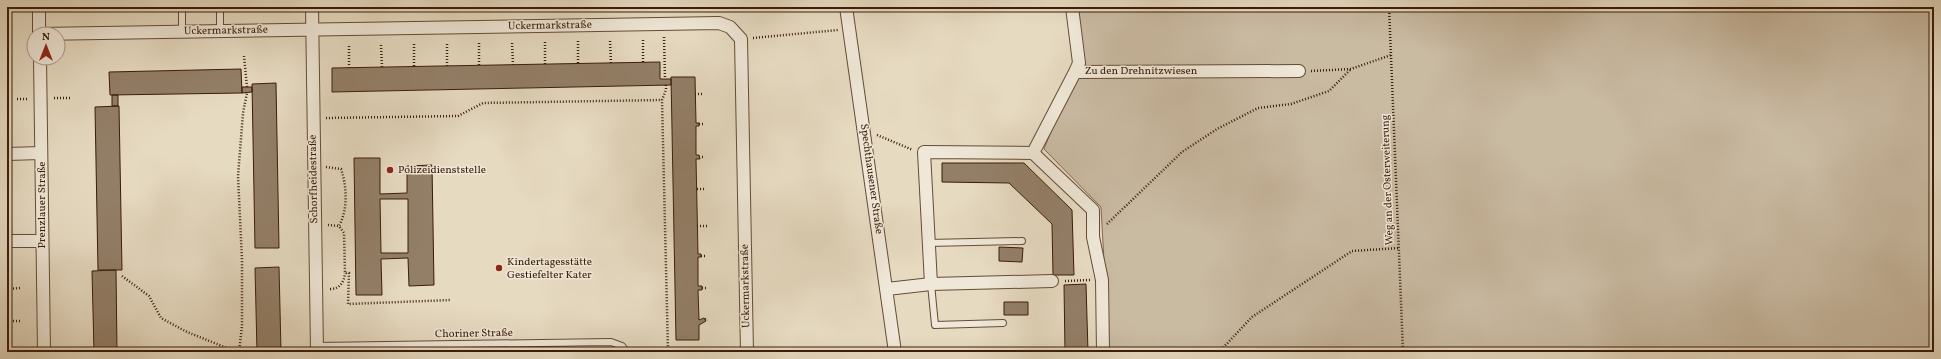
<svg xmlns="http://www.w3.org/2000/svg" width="1941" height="359" font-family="Vollkorn,serif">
<rect width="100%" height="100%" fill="#e6dac1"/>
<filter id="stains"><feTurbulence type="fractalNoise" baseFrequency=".005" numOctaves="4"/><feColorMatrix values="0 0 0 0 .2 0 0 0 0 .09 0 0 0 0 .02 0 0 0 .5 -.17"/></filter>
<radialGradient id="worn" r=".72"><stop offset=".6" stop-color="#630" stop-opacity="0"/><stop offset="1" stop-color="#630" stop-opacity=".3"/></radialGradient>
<path fill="#c9baa2" stroke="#826b55" d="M1072 7H1934V352H1105V279L1101 207 1044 149 1079 63Z"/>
<path fill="#937f68" stroke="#3a1c08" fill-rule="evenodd" d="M660 62V79H671V85L332 92V68Z
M241 69 242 93 110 95 109 72Z
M671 77H695L696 123H699V126H696V155H699L700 159H696L698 254H701V257H698V286H702V290H698L699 320 704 318 706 321 699 325V340H676Z
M276 83 279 248H255L252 84Z
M242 87H252V92L242 93Z
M112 95H118V106H112Z
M119 106 122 270H98L95 107Z
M354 158H380V194L407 193V166L432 165 434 285 409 286 408 258 381 259 382 295H356ZM380 199H408V253H381Z
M942 163H1024L1072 210 1074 275H1053L1052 224 1009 183 942 182Z
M999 247 1023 248 1022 262 999 261Z
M279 267 281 352H257L255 268Z
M116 270 117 352H94L92 271Z
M1086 284 1088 352H1065L1064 285Z
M1004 302H1028V315H1004Z"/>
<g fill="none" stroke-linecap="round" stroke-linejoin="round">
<defs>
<path id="lane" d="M182 7V32
M220 31V7
M928 243 1022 241
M931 284 935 325 1003 323
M316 346 611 342 622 346 627 352"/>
<path id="street" d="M39 7V34
M312 7 317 352
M846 7 895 352
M1072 7 1079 63 1075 72
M39 34 719 23 730 27 741 39 747 352
M40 58 44 352
M1033 153 1093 210V237L1102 280 1103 352
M7 154 41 153
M7 241H42
M931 284 924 152 1033 153 1075 72 1299 71
M887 289 931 284 1052 281"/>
</defs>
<use href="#lane" stroke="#654c36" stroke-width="8"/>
<use href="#street" stroke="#654c36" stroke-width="14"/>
<path stroke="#3a1c08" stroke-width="2.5" stroke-dasharray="1 2" stroke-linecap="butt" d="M1389 7 1403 352
M664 37 665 79
M753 38 838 30
M643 40V62
M578 41V64
M610 41 611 63
M545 42V64
M479 43V65
M512 43 513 65
M414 44V67
M447 44V66
M381 45 382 67
M349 46V68
M244 56 247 87
M1311 71 1351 69 1391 55
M666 85V90L662 100 668 351
M695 94H704
M54 98H72
M17 99H27
M326 118 458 116 483 103 662 100
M699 124H705
M877 135 913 150
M699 157H705
M326 167 341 169C347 186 348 210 339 226L344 233 345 273H349L348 304 451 300
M697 189H706
M1107 224 1182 152 1217 129 1258 108 1291 104 1329 91 1351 69
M328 225 339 226
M697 226H707
M701 256H707
M122 276 149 296 161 318 187 332 237 352
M1065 281 1090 280
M702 288H708
M7 289 20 288
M330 289C340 289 344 282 345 273
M705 319 708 320
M7 321H21
M759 350 777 352
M239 352 242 326V260L238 176 243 113 247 93
M637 352 734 350
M1219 352 1252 317 1352 251 1399 248"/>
<use href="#lane" stroke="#efe7d7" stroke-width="6"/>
<use href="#street" stroke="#efe7d7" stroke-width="12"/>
</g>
<g fill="#8f2418" stroke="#efe7d7" stroke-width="1.5">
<circle cx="390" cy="170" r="4"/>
<circle cx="499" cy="268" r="4"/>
</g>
<g text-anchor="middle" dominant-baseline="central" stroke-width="3" stroke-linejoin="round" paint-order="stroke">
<g font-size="11" fill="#3a1c08" stroke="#efe7d7">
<text transform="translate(550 26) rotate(-1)">Uckermarkstraße</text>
<text transform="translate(226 31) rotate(-1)">Uckermarkstraße</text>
<text x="1141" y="71">Zu den Drehnitzwiesen</text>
<text transform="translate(314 179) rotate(-91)">Schorfheidestraße</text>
<text transform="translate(871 179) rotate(82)">Spechthausener Straße</text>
<text transform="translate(1388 180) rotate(-92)">Weg an der Osterweiterung</text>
<text transform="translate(42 205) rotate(-90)">Prenzlauer Straße</text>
<text transform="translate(746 286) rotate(-91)">Uckermarkstraße</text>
<text transform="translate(474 334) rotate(-1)">Choriner Straße</text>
</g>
<g font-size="11" fill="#3a1c08" stroke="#efe7d7" text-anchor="start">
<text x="398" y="170">Polizeidienststelle</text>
<text x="507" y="262">Kindertagesstätte<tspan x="507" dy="13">Gestiefelter Kater</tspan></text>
</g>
</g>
<rect width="1941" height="359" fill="none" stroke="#e6dac1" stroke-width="24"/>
<rect x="8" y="8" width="1925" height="343" fill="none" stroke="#3a1c08" stroke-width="2"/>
<rect x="12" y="12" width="1917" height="335" fill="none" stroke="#3a1c08"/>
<g transform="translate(46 46)"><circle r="19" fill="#efe7d7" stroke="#a79684"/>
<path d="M0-3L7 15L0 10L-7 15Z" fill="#8f2418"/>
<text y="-6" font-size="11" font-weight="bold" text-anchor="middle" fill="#3a1c08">N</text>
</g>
<rect width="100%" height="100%" filter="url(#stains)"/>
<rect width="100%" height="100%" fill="url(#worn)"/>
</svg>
